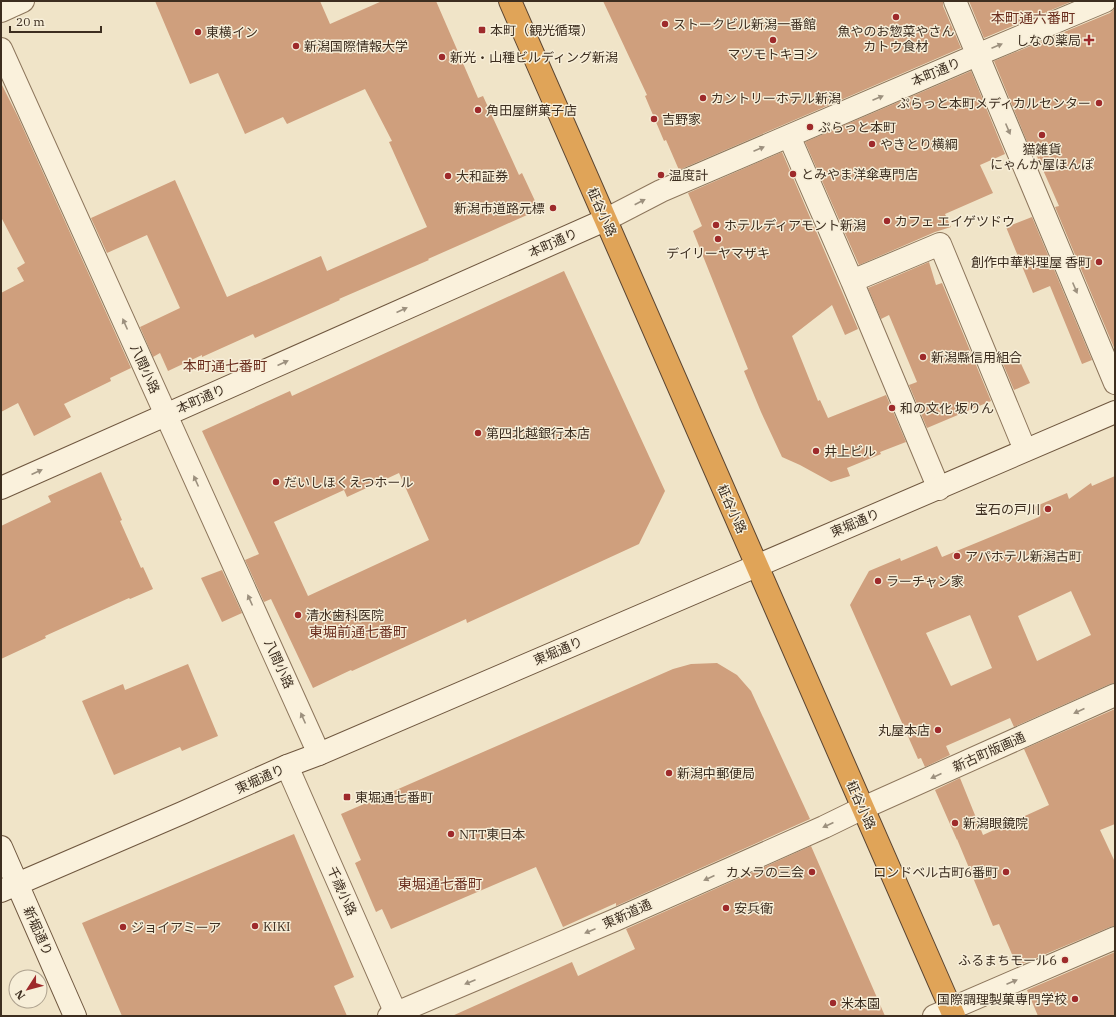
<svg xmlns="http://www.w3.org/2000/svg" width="1116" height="1017" font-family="'IBM Plex Serif','Noto Sans JP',serif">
<rect width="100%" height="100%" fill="#f0e4c8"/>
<path fill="#cf9f7d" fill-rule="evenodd" d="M155 1H320L330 24 382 1H436L478 98 483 96 519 175 522 173 536 203 527 215 489 232 428 259 429 260 339 299 340 300 255 338 253 334 202 357V355L168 371 160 353 153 357 140 327 180 308 147 235 107 253 91 218 175 180 227 297 321 256 327 271 427 227 389 142 392 141 365 89 287 124 283 117 245 134 218 73 190 84Z
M603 1H943V6L961 48 679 170 666 140 664 141 645 96 647 95Z
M969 1H1073L984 38Z
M1115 8V350L1055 207 1059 206 1031 143 1028 144 994 61 1110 13Z
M971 71 1005 154 980 165 993 193 945 214 951 227 935 232 859 265 805 142Z
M1 83 18 117 131 368 110 378 111 381 64 404 71 417 34 436 18 403 1 412V293L24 281 17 268 25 263 1 217Z
M782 152 858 329 845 335 832 305 792 336 818 401 820 400 828 418 886 395 906 442 880 452 881 454 847 468 850 476 831 482 800 465 782 457 761 412 744 371 748 369 693 231 702 226 688 193Z
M1032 217 1092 360 1082 364 1050 286 1033 293 1006 227Z
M929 262 936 285 942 283 991 401 927 428 909 385 917 382 889 315 881 319 868 288Z
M564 271 665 491 639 544 467 623 466 619 352 671 351 670 313 688 271 599 264 602 245 560 259 554 202 431 290 391 292 396ZM399 473 429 540 308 596 274 522 344 490 347 497Z
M1016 353 1030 383 1014 390 1001 359Z
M101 472 122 520 120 521 141 568 143 567 153 589 130 599 129 598 45 636 46 638 1 659V526L51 502 48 496Z
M1115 476V683L1110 684 1014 727 1010 718 946 746 950 755 925 767 921 758 918 759 850 605 869 571 900 558 901 561 937 546 942 557 1039 517 1034 507 1067 493 1069 499 1091 483 1092 486ZM1071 591 1091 635 1037 661 1018 616ZM970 615 992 668 951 686 926 633Z
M222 570 242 613 222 622 201 578Z
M717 663 737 675 751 691 810 819 616 906V903L563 927 536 867 391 929 382 909 376 912 355 863 361 860 341 814 673 669 691 664Z
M188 664 218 736 182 751 180 747 114 775 82 701 123 684 125 690Z
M1115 709V824L1100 830 1115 862V926L1110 927 1017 966 999 924 993 926 957 839V840L935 790 960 778 983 835 1049 805 1024 749Z
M294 834 354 977 334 986 347 1016H122L82 923Z
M811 846 885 1016H452L572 962 578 976 635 949 626 929Z
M1115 952V1016H1038L1027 990Z"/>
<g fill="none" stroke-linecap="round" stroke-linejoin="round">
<defs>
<path id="street" d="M955 1 1115 383
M1 11 23 1
M1 49 319 754
M789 136 852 281 940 244 1025 450
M605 220 661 191 977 55 1105 1
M852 281 939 489
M287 766 397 1016
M389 1016 615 920 824 827 863 808 1115 695
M934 1016 1115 938"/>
<path id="secondary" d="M1 488 605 220
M1 847 75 1016
M1 891 182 813 287 766 319 754 1115 412"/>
<path id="highway" d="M510 1 954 1016"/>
</defs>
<use href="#street" stroke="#8d765c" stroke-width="24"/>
<use href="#secondary" stroke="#6f573f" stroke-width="24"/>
<use href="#highway" stroke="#5b4430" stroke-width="24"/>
<use href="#street" stroke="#faf1dc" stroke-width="22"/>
<use href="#secondary" stroke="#faf1dc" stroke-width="22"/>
<use href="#highway" stroke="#e0a458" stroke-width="22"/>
</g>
<defs><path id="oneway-solid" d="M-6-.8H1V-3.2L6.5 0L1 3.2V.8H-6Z"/></defs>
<g fill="#9c907e">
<use href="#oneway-solid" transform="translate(997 46) rotate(-23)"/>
<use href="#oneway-solid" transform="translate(878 98) rotate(-23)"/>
<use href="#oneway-solid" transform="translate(1008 129) rotate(67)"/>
<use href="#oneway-solid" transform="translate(759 149) rotate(-23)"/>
<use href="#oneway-solid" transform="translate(640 202) rotate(-27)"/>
<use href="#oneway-solid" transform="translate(1075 288) rotate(67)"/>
<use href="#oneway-solid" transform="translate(402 310) rotate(-24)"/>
<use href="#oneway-solid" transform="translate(125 324) rotate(-114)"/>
<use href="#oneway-solid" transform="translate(283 363) rotate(-24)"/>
<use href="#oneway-solid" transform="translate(37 472) rotate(-24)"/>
<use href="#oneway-solid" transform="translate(196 481) rotate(-114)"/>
<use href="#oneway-solid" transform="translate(250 600) rotate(-114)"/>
<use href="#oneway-solid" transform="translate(1079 711) rotate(156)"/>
<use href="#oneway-solid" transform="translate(303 718) rotate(-114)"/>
<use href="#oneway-solid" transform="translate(936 776) rotate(156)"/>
<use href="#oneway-solid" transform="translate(828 825) rotate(155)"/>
<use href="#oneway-solid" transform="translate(709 878) rotate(156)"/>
<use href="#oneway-solid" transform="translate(590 931) rotate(157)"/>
<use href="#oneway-solid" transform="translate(470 982) rotate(157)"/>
<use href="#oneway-solid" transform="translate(1012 982) rotate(-23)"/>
</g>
<g fill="#9e2a2b" stroke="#f7eed8" stroke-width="1.5">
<circle cx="896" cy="17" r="4"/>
<circle cx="665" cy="24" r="4"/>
<rect x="478" y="26" width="8" height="8" rx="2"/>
<circle cx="198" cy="32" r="4"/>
<circle cx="773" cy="40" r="4"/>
<path d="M1087 34h4v4h4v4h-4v4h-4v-4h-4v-4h4z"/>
<circle cx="296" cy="46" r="4"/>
<circle cx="442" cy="57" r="4"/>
<circle cx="703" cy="98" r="4"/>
<circle cx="1099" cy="103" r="4"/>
<circle cx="478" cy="110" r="4"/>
<circle cx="654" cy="119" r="4"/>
<circle cx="810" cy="127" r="4"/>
<circle cx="1042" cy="135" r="4"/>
<circle cx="872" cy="144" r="4"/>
<circle cx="793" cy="174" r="4"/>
<circle cx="661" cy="175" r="4"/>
<circle cx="448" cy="176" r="4"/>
<circle cx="553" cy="208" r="4"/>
<circle cx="887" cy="221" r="4"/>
<circle cx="716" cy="225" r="4"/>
<circle cx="718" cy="239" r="4"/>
<circle cx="1099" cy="262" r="4"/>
<circle cx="923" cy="357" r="4"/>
<circle cx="892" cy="408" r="4"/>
<circle cx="478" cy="433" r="4"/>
<circle cx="816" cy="451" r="4"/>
<circle cx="276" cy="482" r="4"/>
<circle cx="1048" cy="509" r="4"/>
<circle cx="957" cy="556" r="4"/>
<circle cx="878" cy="581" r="4"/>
<circle cx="298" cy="615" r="4"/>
<circle cx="938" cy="730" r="4"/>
<circle cx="669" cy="773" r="4"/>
<rect x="343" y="793" width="8" height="8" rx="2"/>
<circle cx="955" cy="823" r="4"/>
<circle cx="451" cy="834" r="4"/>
<circle cx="812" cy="872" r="4"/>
<circle cx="1006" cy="872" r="4"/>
<circle cx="726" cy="908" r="4"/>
<circle cx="255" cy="926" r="4"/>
<circle cx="123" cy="927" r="4"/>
<circle cx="1065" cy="960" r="4"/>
<circle cx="1075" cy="999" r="4"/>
<circle cx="833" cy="1003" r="4"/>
</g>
<g text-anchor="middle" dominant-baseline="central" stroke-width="3" stroke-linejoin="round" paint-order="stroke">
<g font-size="13" fill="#3d2e20" stroke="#f7eed8" text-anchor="start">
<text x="673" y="24">ストークビル新潟一番館</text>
<text x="490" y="30">本町（観光循環）</text>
<text x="896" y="31" text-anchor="middle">魚やのお惣菜やさん<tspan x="896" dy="15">カトウ食材</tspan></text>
<text x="206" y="32">東横イン</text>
<text x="1081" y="40" text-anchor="end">しなの薬局</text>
<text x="304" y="46">新潟国際情報大学</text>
<text x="773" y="54" text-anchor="middle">マツモトキヨシ</text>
<text x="450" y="57">新光・山種ビルディング新潟</text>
<text x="711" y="98">カントリーホテル新潟</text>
<text x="1091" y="103" text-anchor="end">ぷらっと本町メディカルセンター</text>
<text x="486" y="110">角田屋餅菓子店</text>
<text x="662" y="119">吉野家</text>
<text x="818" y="127">ぷらっと本町</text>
<text x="880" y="144">やきとり横綱</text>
<text x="1042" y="149" text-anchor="middle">猫雑貨<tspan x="1042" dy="15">にゃんか屋ほんぽ</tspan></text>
<text x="801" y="174">とみやま洋傘専門店</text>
<text x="669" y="175">温度計</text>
<text x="456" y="176">大和証券</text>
<text x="545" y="208" text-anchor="end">新潟市道路元標</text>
<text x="895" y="221">カフェ エイゲツドウ</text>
<text x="724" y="225">ホテルディアモント新潟</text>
<text x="718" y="253" text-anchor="middle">デイリーヤマザキ</text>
<text x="1091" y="262" text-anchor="end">創作中華料理屋 香町</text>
<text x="931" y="357">新潟縣信用組合</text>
<text x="900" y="408">和の文化 坂りん</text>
<text x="486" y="433">第四北越銀行本店</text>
<text x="824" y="451">井上ビル</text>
<text x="284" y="482">だいしほくえつホール</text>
<text x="1040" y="509" text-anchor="end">宝石の戸川</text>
<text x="965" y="556">アパホテル新潟古町</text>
<text x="886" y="581">ラーチャン家</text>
<text x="306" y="615">清水歯科医院</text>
<text x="930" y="730" text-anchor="end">丸屋本店</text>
<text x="677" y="773">新潟中郵便局</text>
<text x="355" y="797">東堀通七番町</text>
<text x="963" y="823">新潟眼鏡院</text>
<text x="459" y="834">NTT東日本</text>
<text x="804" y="872" text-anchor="end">カメラの三会</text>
<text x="998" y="872" text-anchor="end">ロンドベル古町6番町</text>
<text x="734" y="908">安兵衛</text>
<text x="263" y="926">KIKI</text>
<text x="131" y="927">ジョイアミーア</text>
<text x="1057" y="960" text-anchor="end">ふるまちモール6</text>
<text x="1067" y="999" text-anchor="end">国際調理製菓専門学校</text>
<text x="841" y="1003">米本園</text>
</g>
<g font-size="13" fill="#3d2e20" stroke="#f7eed8">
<text transform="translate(936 72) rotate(-23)">本町通り</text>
<text transform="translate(602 212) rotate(66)">柾谷小路</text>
<text transform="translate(553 243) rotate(-24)">本町通り</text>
<text transform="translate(145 369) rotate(66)">八間小路</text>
<text transform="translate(201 399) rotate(-24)">本町通り</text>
<text transform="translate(732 509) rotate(66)">柾谷小路</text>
<text transform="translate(855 523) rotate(-23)">東堀通り</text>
<text transform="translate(558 651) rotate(-23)">東堀通り</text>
<text transform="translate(279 664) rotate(66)">八間小路</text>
<text transform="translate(989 752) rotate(-24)">新古町版画通</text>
<text transform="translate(260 779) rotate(-24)">東堀通り</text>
<text transform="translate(861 805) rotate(66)">柾谷小路</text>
<text transform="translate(342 891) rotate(66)">千歳小路</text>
<text transform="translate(627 914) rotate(-24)">東新道通</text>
<text transform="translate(38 931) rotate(66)">新堀通り</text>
</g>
<g font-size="14" fill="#6b2e1e" stroke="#f7eed8">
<text x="1033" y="18">本町通六番町</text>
<text x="225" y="366">本町通七番町</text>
<text x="358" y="632">東堀前通七番町</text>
<text x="440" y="884">東堀通七番町</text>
</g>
</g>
<rect width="1116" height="1017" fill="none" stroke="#3d2e20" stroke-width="4"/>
<g transform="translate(28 989) rotate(234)"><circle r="19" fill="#f7eed8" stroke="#ada18e"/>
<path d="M0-3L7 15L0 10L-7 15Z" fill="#9e2a2b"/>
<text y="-6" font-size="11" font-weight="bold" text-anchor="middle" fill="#3d2e20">N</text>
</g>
<path d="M10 26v6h91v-6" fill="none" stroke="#3d2e20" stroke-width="2"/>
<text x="16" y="26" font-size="12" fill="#3d2e20" stroke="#f7eed8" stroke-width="3" paint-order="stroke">20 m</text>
</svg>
